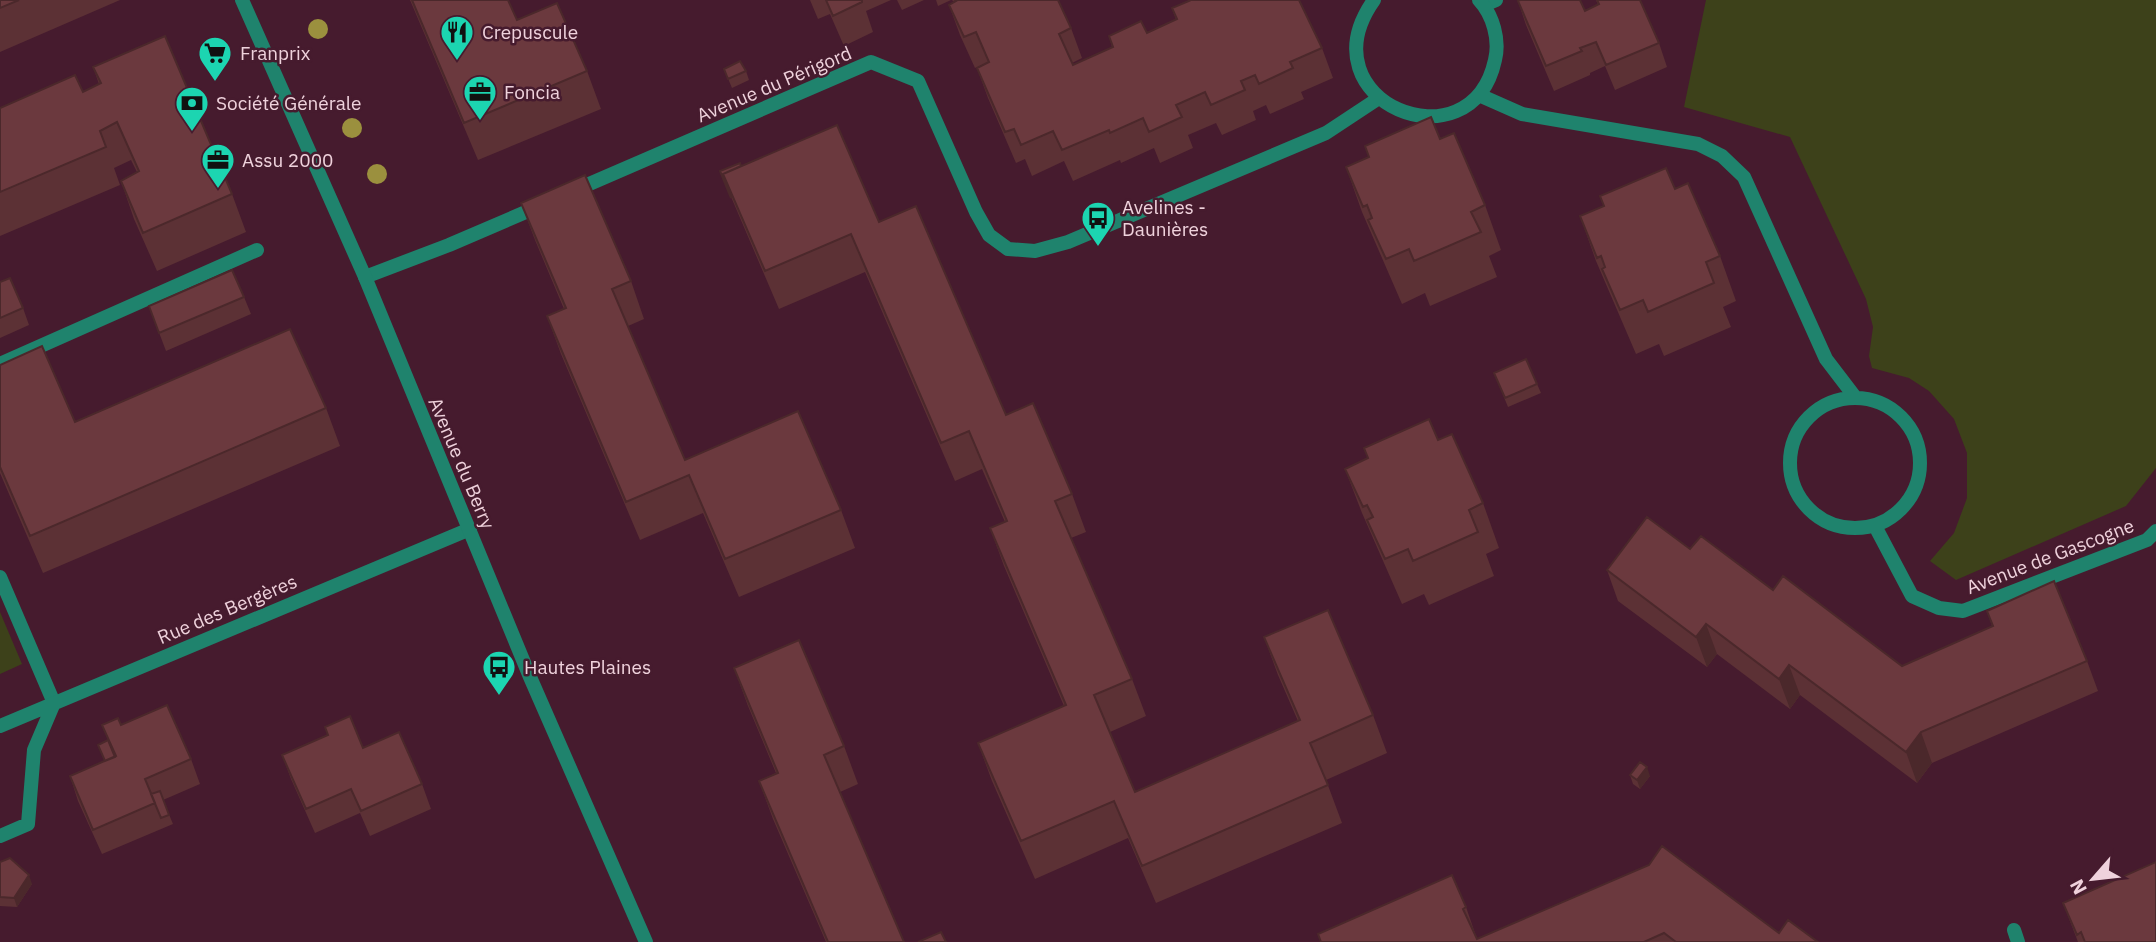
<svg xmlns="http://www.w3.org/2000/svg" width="2156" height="942" font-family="'IBM Plex Sans',sans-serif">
<rect width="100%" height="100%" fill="#461b2e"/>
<path fill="#3d411a" d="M1706 0H2156V468L2126 506 1956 580 1930 561 1954 533 1967 498V453L1954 419 1929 391 1909 378 1872 368 1869 356 1873 327 1866 299 1790 137 1684 107Z
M0 612 22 664 0 674Z"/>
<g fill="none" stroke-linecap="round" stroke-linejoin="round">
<path stroke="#1f836d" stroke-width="14" d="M1484 5 1496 0
M0 364 257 250
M0 577 54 703
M2014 930 2018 942"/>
<path stroke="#1f836d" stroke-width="14" d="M1374 0C1302 102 1471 170 1495 60 1500 40 1493 15 1479 0
M1479 95 1522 114 1698 144 1722 156 1744 177 1826 359 1855 397
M573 191 871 62 918 81 976 212 989 235 1008 249 1035 251 1068 242 1326 133 1379 98
M365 277 449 245 542 205
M1790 463a65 65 0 1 1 130 0a65 65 0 1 1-130 0Z
M1875 526 1912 596 1939 608 1963 611 2147 540 2156 531
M0 726 470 529
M0 836 28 824 34 750 54 703"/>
<path stroke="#1f836d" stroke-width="14" d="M242 0 365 277 530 677 646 942"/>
</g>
<g fill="#9b903e">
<circle cx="318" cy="29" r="10"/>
<circle cx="352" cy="128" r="10"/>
<circle cx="377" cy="174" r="10"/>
</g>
<path fill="#5c3135" d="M0 0H120L0 52Z
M410 0H508L517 20 587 71 601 109 478 160Z
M810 0H891L866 11 873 32 844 46 830 14 818 19Z
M897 0H924L902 10Z
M936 0H951L938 6Z
M952 0H1058L1071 28 1082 58 1072 63 1073 65 1112 47 1109 36 1147 33 1176 20 1172 8 1322 48 1333 78 1301 92 1304 99 1270 114 1266 105 1253 111 1256 120 1222 135 1216 123 1188 135 1193 148 1160 163 1154 148 1121 163 1120 160 1073 181 1064 161 1032 176 1025 159 1016 163 988 98 977 68 987 63 975 68 960 35 949 5 954 2Z
M1596 0H1640L1659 43 1667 67 1615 90 1605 66 1590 73V75L1554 91 1526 25 1518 1 1585 11 1598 5Z
M93 67 232 194 246 232 157 271 134 219 121 181 137 172 131 160 114 168 120 185 0 236V108L83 92 99 84Z
M724 69 746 71 749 80 732 88Z
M1440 139 1485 205 1501 250 1489 256 1497 277 1430 306 1425 293 1402 304 1362 212 1346 167Z
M741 166 879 222 1006 415 1072 494 1086 532 1071 538 1132 679 1146 716 1110 732 1135 792 1298 721 1278 675 1264 637 1373 715 1387 753 1326 780 1342 823 1156 903 1128 838 1035 879 992 781 978 743 1064 706 1004 566 990 528 1005 522 982 469 955 481 865 272 779 309 720 171Z
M521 203 631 281 644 319 628 326 685 460 841 510 855 548 739 597 703 513 640 540 561 354 547 316 564 309 535 240Z
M1580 216 1720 256 1736 301 1723 307 1731 327 1664 356 1659 344 1636 354 1596 261Z
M0 282 23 308 29 325 0 338Z
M244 297 251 314 166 351 149 306Z
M0 365 75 422 326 408 340 446 43 573 0 473Z
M1494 373 1537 384 1541 393 1508 407Z
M1438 440 1483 503 1499 548 1486 554 1494 576 1429 605 1424 594 1402 604 1362 513 1345 469Z
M1690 549 1773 590 1902 666 1992 626 1987 611 2087 661 2098 691 1932 763 1917 783 1800 695 1790 709 1717 654 1707 667 1618 601 1607 570Z
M734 668 844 746 858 784 840 792 904 942H826L773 819 759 781 776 773 748 706Z
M102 725H121L191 759 200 784 163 800 173 824 102 854 78 801 70 776 105 761 98 745 108 740Z
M363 748 422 784 431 809 370 836 360 813 315 833 291 779 282 755Z
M1630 775 1650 776 1640 789 1633 784Z
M0 862 32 884 17 907 0 906Z
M1649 865 1779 933 1818 942H1321L1318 934 1466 907 1477 939Z
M2063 903 2156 942H2078Z"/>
<path fill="#4b282b" d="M1706 624 1717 654 1707 667 1696 637Z
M1789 665 1800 695 1790 709 1779 679Z
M1921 732 1932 763 1917 783 1906 752Z
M1647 767 1650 776 1640 789 1637 780Z
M29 875 32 884 17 907 14 898Z"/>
<path fill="#6b393e" stroke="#4b282b" stroke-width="2" d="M0 0H19L0 8Z
M412 0H508L517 20 557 3 587 71 464 123Z
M826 0H862V2L833 16Z
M955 0H1058L1071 28 1059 34 1073 65 1113 47 1109 36 1141 21 1147 33 1177 19 1172 8 1191 0H1299L1322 48 1290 62 1293 68 1259 84 1255 75 1241 81 1245 90 1211 105 1205 92 1176 105 1182 117 1149 132 1143 118 1110 133 1109 130 1062 150 1053 131 1021 145 1014 129 1005 132 977 68 989 62 976 32 964 37 949 5 956 1Z
M1520 0H1580L1585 11 1599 4 1597 0H1640L1659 43 1606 65 1596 42 1580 48 1582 51 1546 66 1518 1Z
M165 36 232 194 143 233 121 181 139 171 117 122 100 131 106 147 0 192V108L75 75 83 92 101 83 93 67Z
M740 61 746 71 728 79 724 69Z
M1431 117 1440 139 1454 133 1485 205 1471 212 1481 232 1414 261 1409 249 1386 259 1368 220 1372 218 1367 205 1363 207 1346 167 1369 157 1365 146Z
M837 125 879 222 916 206 1006 415 1033 403 1072 494 1055 501 1132 679 1094 695 1135 792 1300 720 1264 637 1328 610 1373 715 1310 743 1328 785 1142 866 1114 801 1021 841 978 743 1066 705 990 528 1007 521 969 431 941 443 851 234 765 271 723 174Z
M740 163 741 166 723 174 731 198 720 171Z
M1666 168 1675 189 1688 183 1720 256 1706 262 1714 283 1648 312 1643 300 1620 310 1602 269 1605 267 1601 256 1597 258 1580 216 1604 206 1600 196Z
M585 175 631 281 612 289 685 460 798 411 841 510 725 559 689 475 626 502 547 316 566 308 521 203Z
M232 270 244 297 159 333 149 306Z
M10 278 23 308 0 318V282Z
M290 329 326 408 30 536 0 467V365L42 346 75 422Z
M1526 359 1537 384 1505 398 1494 373Z
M1429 419 1438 440 1452 434 1474 483 1483 503 1469 510 1478 532 1413 561 1408 549 1385 559 1367 520 1373 517 1367 505 1363 507 1345 469 1368 458 1364 448Z
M1647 517 1690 549 1701 536 1773 590 1783 576 1902 666 1993 626 1987 611 2054 581 2087 661 1921 732 1906 752 1789 665 1779 679 1706 624 1696 637 1607 570Z
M799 640 844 746 824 755 904 942H828L759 781 778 773 734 668Z
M167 705 191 759 145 779 155 803 93 830 70 776 116 756 102 725 118 718 121 725Z
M350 716 363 748 399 732 422 784 361 811 351 789 306 809 282 755 328 735 325 727Z
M108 740 115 757 105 761 98 745Z
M1640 762 1647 767 1637 780 1630 775Z
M160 791 169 815 161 818 151 794Z
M1662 846 1779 933 1788 920 1818 942H1676L1664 933 1644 942H1321L1318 934 1452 875 1466 907 1463 909 1477 939 1649 865Z
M10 858 29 875 14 898 0 897V862Z
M2156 862V942H2085L2081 932 2077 935 2063 903Z
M941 932 946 942H918Z"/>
<defs>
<symbol id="restaurant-pin" viewBox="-11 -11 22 30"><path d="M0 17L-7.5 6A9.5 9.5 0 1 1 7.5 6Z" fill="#1cd5b1" stroke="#461b2e"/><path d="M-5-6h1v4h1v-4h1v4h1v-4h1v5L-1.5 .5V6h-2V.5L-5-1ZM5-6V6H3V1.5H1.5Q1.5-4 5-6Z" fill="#111"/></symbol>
<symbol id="supermarket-pin" viewBox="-11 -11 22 30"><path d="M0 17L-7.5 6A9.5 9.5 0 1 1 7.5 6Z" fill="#1cd5b1" stroke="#461b2e"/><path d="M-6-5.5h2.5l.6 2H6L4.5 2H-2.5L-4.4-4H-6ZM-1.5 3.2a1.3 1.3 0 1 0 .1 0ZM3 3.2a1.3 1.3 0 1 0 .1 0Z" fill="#111"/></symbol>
<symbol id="office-pin" viewBox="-11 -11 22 30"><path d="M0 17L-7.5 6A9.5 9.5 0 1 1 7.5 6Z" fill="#1cd5b1" stroke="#461b2e"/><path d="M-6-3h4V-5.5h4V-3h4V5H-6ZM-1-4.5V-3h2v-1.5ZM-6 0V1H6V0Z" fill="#111"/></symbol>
<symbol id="bank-pin" viewBox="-11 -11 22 30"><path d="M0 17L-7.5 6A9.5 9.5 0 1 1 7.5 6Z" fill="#1cd5b1" stroke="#461b2e"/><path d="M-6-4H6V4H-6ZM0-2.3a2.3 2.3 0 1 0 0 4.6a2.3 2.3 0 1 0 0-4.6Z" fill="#111"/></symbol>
<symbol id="bus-pin" viewBox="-11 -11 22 30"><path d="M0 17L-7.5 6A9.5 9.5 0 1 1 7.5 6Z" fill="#1cd5b1" stroke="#461b2e"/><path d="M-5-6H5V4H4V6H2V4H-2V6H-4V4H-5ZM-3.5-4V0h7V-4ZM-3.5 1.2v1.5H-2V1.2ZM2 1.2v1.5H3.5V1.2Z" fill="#111"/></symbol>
</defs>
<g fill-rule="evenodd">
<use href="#restaurant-pin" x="438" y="13" width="38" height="52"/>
<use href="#supermarket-pin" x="196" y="34" width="38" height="52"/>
<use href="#office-pin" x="461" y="73" width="38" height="52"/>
<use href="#bank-pin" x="173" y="84" width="38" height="52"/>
<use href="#office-pin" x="199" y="141" width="38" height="52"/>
<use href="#bus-pin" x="1079" y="199" width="38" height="52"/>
<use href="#bus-pin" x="480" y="648" width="38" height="52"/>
</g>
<g text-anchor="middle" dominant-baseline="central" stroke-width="5" stroke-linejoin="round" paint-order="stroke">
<g font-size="19" fill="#efd2dc" stroke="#461b2e" text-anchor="start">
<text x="482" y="32">Crepuscule</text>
<text x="240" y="53">Franprix</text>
<text x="504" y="92">Foncia</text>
<text x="216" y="103">Société Générale</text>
<text x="242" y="160">Assu 2000</text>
<text x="1122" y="207">Avelines -<tspan x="1122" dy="22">Daunières</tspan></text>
<text x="524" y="667">Hautes Plaines</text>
</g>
<g font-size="19" fill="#efd2dc" stroke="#461b2e">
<text transform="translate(774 84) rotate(-23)">Avenue du Périgord</text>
<text transform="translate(462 463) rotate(67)">Avenue du Berry</text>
<text transform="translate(2050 556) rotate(-21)">Avenue de Gascogne</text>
<text transform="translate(227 609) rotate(-23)">Rue des Bergères</text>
</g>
</g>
<g transform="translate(2093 879) rotate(242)" stroke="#461b2e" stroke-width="5" paint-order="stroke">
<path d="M0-5L12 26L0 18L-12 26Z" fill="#efd2dc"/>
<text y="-10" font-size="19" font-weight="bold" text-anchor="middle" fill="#efd2dc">N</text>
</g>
</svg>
